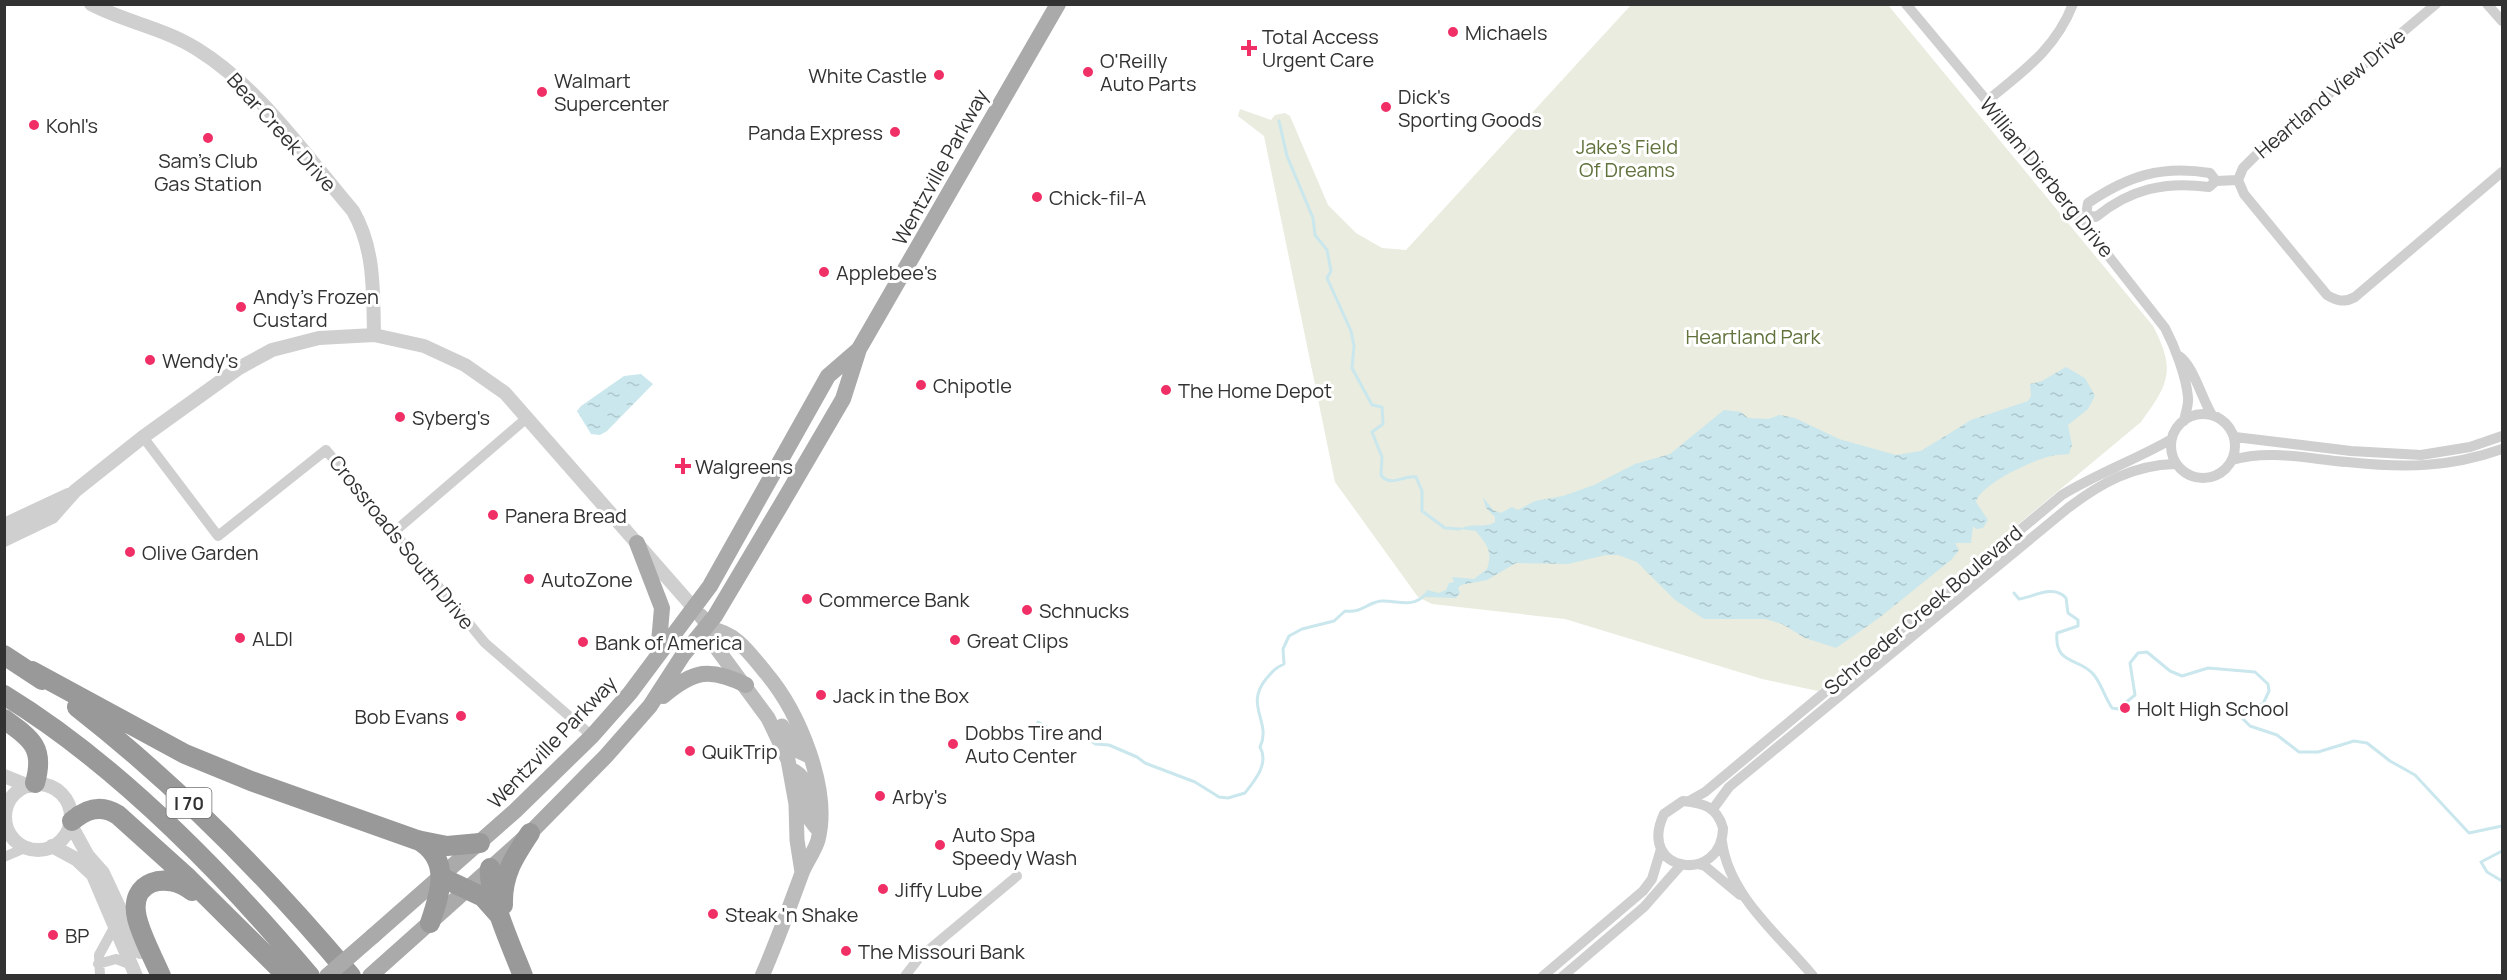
<svg xmlns="http://www.w3.org/2000/svg" width="2507" height="980" font-family="Manrope,sans-serif">
<defs>
<pattern id="water-ripples" width="26" height="14" patternUnits="userSpaceOnUse" patternTransform="scale(1.5)"><rect width="26" height="14" fill="#cae7ed"/><path d="M2 4q2-2 4 0t4 0M15 11q2-2 4 0t4 0" fill="none" stroke="#aec7cc"/></pattern>
</defs>
<rect width="100%" height="100%" fill="#fff"/>
<path fill="#e9ecde" d="M1631 5H1888L2153 326C2176 370 2169 384 2141 422L1818 691 1762 679 1565 619 1432 604 1418 597 1335 482 1264 136 1238 116 1240 109 1271 120 1275 115 1285 113 1290 116 1328 205 1356 233 1382 248 1406 250Z"/>
<path fill="url(#water-ripples)" d="M2066 367 2085 378 2095 396 2088 409 2068 425 2072 445 2069 454C2063 455 2057 454 2051 456 2033 460 1980 484 1976 502L1988 520 1983 528 1976 529 1973 526 1971 543H1955L1959 550 1951 560 1879 618 1836 648 1805 638 1782 624 1766 619H1704L1675 600 1637 562 1618 555H1606L1568 564 1516 563 1487 580 1461 585 1458 588 1460 593 1456 598 1424 597 1427 590 1439 593 1446 590 1449 583 1454 582 1452 577 1474 579 1487 569C1493 551 1487 545 1476 531L1460 529C1472 522 1484 529 1495 522V517L1486 508 1483 497 1493 510 1501 513 1512 507 1518 510 1535 501 1563 496 1594 485 1635 464 1670 454 1724 410 1741 412 1748 418 1768 419 1780 415 1795 418 1839 439 1896 455 1921 451 1971 420 2028 401 2031 396 2030 384 2042 381Z
M641 374 653 384 607 431 600 435 591 434 577 411 581 406 624 376Z"/>
<g fill="none" stroke-linecap="round" stroke-linejoin="round">
<path stroke="#cae7ed" stroke-width="3" d="M1279 121 1287 156 1313 218 1315 235 1327 250 1331 271 1327 278 1351 331 1354 346 1352 368 1372 405 1382 407 1383 424 1372 432 1382 457 1381 475C1391 488 1403 475 1416 477L1422 491V511L1445 528 1460 529
M2014 593 2019 599C2034 597 2053 584 2066 598L2068 613 2078 620V626L2057 633C2054 666 2080 657 2094 675 2102 685 2105 698 2112 708L2118 709 2135 695 2130 663 2138 653 2147 652 2170 671 2182 676 2208 668 2255 672 2268 684 2269 691 2263 704 2243 708V719L2250 726 2277 735 2299 752H2318L2354 741 2367 743 2390 761 2415 775 2469 833 2502 826
M1038 722 1054 731 1085 735 1095 744 1109 745 1137 757 1145 763 1195 782 1219 797 1228 798 1245 793C1256 779 1269 763 1260 747 1272 722 1244 706 1266 679 1272 672 1275 668 1284 664L1283 649 1289 636 1302 629 1334 621 1345 611C1363 613 1366 603 1381 601 1398 600 1412 609 1426 594
M2502 851 2481 862 2487 872 2502 881"/>
<path stroke="#cfcfcf" stroke-width="10" d="M1906 4 1987 101 2165 328C2175 347 2186 376 2188 397 2189 405 2185 414 2184 421
M2436 4 2255 156 2243 168 2238 180 2244 194 2327 295C2337 301 2344 303 2355 297L2502 172
M2487 4 2502 21
M1987 101C2023 71 2055 50 2073 4
M2086 215 2096 217C2130 189 2165 181 2209 187L2216 181 2238 180
M2081 220 2086 215 2088 203C2128 176 2161 165 2210 173L2216 181
M2179 356C2193 365 2202 399 2212 415
M2171 446a32 32 0 1 1 64 0a32 32 0 1 1-64 0Z
M143 437 218 536 326 450 485 643 592 736
M2235 437 2351 451 2421 455 2470 447 2502 436
M2232 460C2269 449 2309 459 2347 462 2404 468 2448 468 2502 449
M394 532 528 417
M1683 801C1704 803 1717 807 1723 828 1722 885 1636 873 1664 814Z
M1689 801 1705 792 2062 495C2098 473 2135 460 2170 440
M1713 809 1729 787 2068 508C2101 483 2133 465 2175 464
M4 833 8 828
M1722 842C1729 896 1780 936 1813 976
M4 857 25 848
M1698 864 1705 866 1740 895
M98 964 116 959 132 965
M100 976 99 955 116 924
M905 976 919 958 1017 876
M1543 976 1643 891 1652 879 1661 849
M1563 976 1644 907 1680 866"/>
<path stroke="#cfcfcf" stroke-width="14" d="M91 4C125 22 164 28 197 49 260 88 305 155 353 211 375 249 373 291 374 335
M4 525 68 495
M4 540 52 517 75 491 143 437 239 368 272 350 319 338 374 335 424 346 465 365 505 393 699 614
M4 776 29 786
M5 817a33 33 0 1 1 66 0a33 33 0 1 1-66 0Z
M71 825 88 856 103 873 140 952
M52 846 76 859 93 875 136 976"/>
<path stroke="#bcbcbc" stroke-width="15" d="M701 616 711 629 715 646 768 718 788 760 796 804 797 840 802 872
M711 629C737 633 750 654 766 673 799 712 831 789 818 840 815 851 806 862 802 873 789 908 777 942 762 976
M782 726 796 750 811 757
M790 769C816 780 800 800 810 819 812 823 816 827 819 831"/>
<path stroke="#aaa" stroke-width="16" d="M637 543 662 608 658 654
M663 696C694 670 710 667 746 685
M373 936 515 811 592 736 630 693 710 586 828 376 858 350
M370 976 530 833 606 756 650 706 683 655 715 616 781 505 843 399 859 349 1058 4"/>
<path stroke="#999" stroke-width="20" d="M4 655 42 680
M32 671 185 754 251 781 417 840 447 846 480 843
M4 695C119 765 224 874 310 976
M77 707C178 786 268 877 351 976
M4 719C32 739 45 748 35 783
M72 821C86 809 101 804 118 815L188 878 287 976
M418 840C452 859 440 894 430 923
M490 868C487 893 513 950 523 976
M441 877 483 897 499 915
M503 905C502 875 514 857 530 833
M161 976C153 957 142 938 137 918 128 880 167 871 192 891"/>
<path stroke="#aaa" stroke-width="16" d="M327 976 373 936"/>
</g>
<g fill="#ef2f66" stroke="#fff" stroke-width="2">
<circle cx="1453" cy="32" r="6"/>
<path d="M1246 39h6v6h6v6h-6v6h-6v-6h-6v-6h6z"/>
<circle cx="1088" cy="72" r="6"/>
<circle cx="939" cy="75" r="6"/>
<circle cx="542" cy="92" r="6"/>
<circle cx="1386" cy="107" r="6"/>
<circle cx="34" cy="125" r="6"/>
<circle cx="895" cy="132" r="6"/>
<circle cx="208" cy="138" r="6"/>
<circle cx="1037" cy="197" r="6"/>
<circle cx="824" cy="272" r="6"/>
<circle cx="241" cy="307" r="6"/>
<circle cx="150" cy="360" r="6"/>
<circle cx="921" cy="385" r="6"/>
<circle cx="1166" cy="390" r="6"/>
<circle cx="400" cy="417" r="6"/>
<path d="M680 457h6v6h6v6h-6v6h-6v-6h-6v-6h6z"/>
<circle cx="493" cy="515" r="6"/>
<circle cx="130" cy="552" r="6"/>
<circle cx="529" cy="579" r="6"/>
<circle cx="807" cy="599" r="6"/>
<circle cx="1027" cy="610" r="6"/>
<circle cx="240" cy="638" r="6"/>
<circle cx="955" cy="640" r="6"/>
<circle cx="583" cy="642" r="6"/>
<circle cx="821" cy="695" r="6"/>
<circle cx="2125" cy="708" r="6"/>
<circle cx="461" cy="716" r="6"/>
<circle cx="953" cy="744" r="6"/>
<circle cx="690" cy="751" r="6"/>
<circle cx="880" cy="796" r="6"/>
<circle cx="940" cy="845" r="6"/>
<circle cx="883" cy="889" r="6"/>
<circle cx="713" cy="914" r="6"/>
<circle cx="53" cy="935" r="6"/>
<circle cx="846" cy="951" r="6"/>
</g>
<g text-anchor="middle" dominant-baseline="central" stroke-width="6" stroke-linejoin="round" paint-order="stroke">
<rect fill="#fff" stroke="#707070" stroke-width="1.5" x="166.5" y="788" width="45" height="30" rx="4.5"/>
<g font-size="18" font-weight="bold" fill="#323232">
<text x="189" y="803">I 70</text>
</g>
<g font-size="20" fill="#323232" stroke="#fff" text-anchor="start">
<text x="1465" y="32">Michaels</text>
<text x="1262" y="36">Total Access<tspan x="1262" dy="23">Urgent Care</tspan></text>
<text x="1100" y="60">O'Reilly<tspan x="1100" dy="23">Auto Parts</tspan></text>
<text x="927" y="75" text-anchor="end">White Castle</text>
<text x="554" y="80">Walmart<tspan x="554" dy="23">Supercenter</tspan></text>
<text x="1398" y="96">Dick's<tspan x="1398" dy="23">Sporting Goods</tspan></text>
<text x="46" y="125">Kohl's</text>
<text x="883" y="132" text-anchor="end">Panda Express</text>
<text x="208" y="160" text-anchor="middle">Sam's Club<tspan x="208" dy="23">Gas Station</tspan></text>
<text x="1049" y="197">Chick-fil-A</text>
<text x="836" y="272">Applebee's</text>
<text x="253" y="296">Andy's Frozen<tspan x="253" dy="23">Custard</tspan></text>
<text x="162" y="360">Wendy's</text>
<text x="933" y="385">Chipotle</text>
<text x="1178" y="390">The Home Depot</text>
<text x="412" y="417">Syberg's</text>
<text x="695" y="466">Walgreens</text>
<text x="505" y="515">Panera Bread</text>
<text x="142" y="552">Olive Garden</text>
<text x="541" y="579">AutoZone</text>
<text x="819" y="599">Commerce Bank</text>
<text x="1039" y="610">Schnucks</text>
<text x="252" y="638">ALDI</text>
<text x="967" y="640">Great Clips</text>
<text x="595" y="642">Bank of America</text>
<text x="833" y="695">Jack in the Box</text>
<text x="2137" y="708">Holt High School</text>
<text x="449" y="716" text-anchor="end">Bob Evans</text>
<text x="965" y="732">Dobbs Tire and<tspan x="965" dy="23">Auto Center</tspan></text>
<text x="702" y="751">QuikTrip</text>
<text x="892" y="796">Arby's</text>
<text x="952" y="834">Auto Spa<tspan x="952" dy="23">Speedy Wash</tspan></text>
<text x="895" y="889">Jiffy Lube</text>
<text x="725" y="914">Steak 'n Shake</text>
<text x="65" y="935">BP</text>
<text x="858" y="951">The Missouri Bank</text>
</g>
<g font-size="20" fill="#323232" stroke="#fff">
<text transform="translate(2330 93) rotate(-40)">Heartland View Drive</text>
<text transform="translate(282 132) rotate(48)">Bear Creek Drive</text>
<text transform="translate(940 167) rotate(-61)">Wentzville Parkway</text>
<text transform="translate(2047 177) rotate(51)">William Dierberg Drive</text>
<text transform="translate(402 542) rotate(51)">Crossroads South Drive</text>
<text transform="translate(1923 610) rotate(-40)">Schroeder Creek Boulevard</text>
<text transform="translate(552 742) rotate(-46)">Wentzville Parkway</text>
</g>
<g font-size="20" fill="#61723c" stroke="#fff">
<text x="1627" y="146">Jake's Field<tspan x="1627" dy="23">Of Dreams</tspan></text>
<text x="1753" y="336">Heartland Park</text>
</g>
</g>
<rect width="2507" height="980" fill="none" stroke="#323232" stroke-width="12"/>
</svg>
